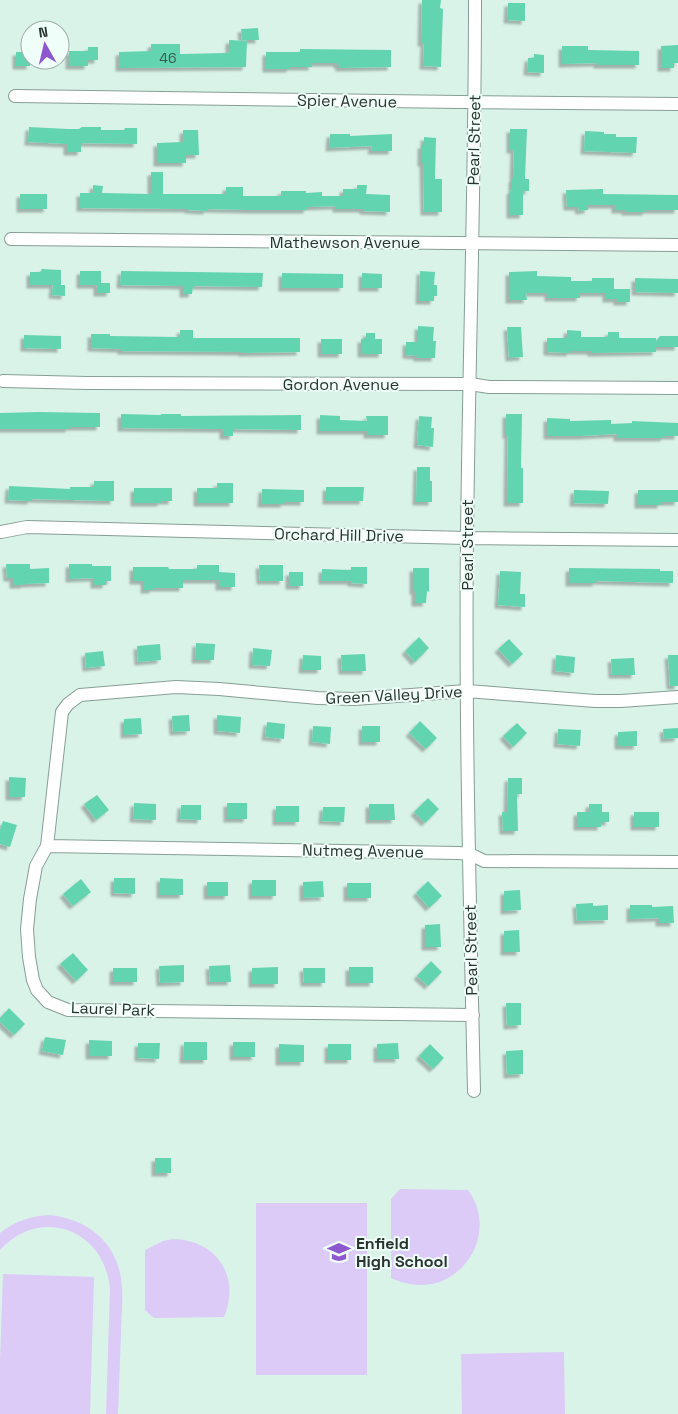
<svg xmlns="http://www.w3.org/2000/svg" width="678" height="1414" font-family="'Space Grotesk',sans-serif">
<defs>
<filter id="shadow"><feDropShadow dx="-3.5" dy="3.5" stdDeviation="1" flood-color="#0004"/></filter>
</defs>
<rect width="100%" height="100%" fill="#daf3e9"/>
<path fill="#dccaf7" d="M400 1189 468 1190C473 1197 476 1203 478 1211 487 1247 459 1285 421 1285 410 1285 400 1282 391 1278V1199Z
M256 1203H367V1375H256Z
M50 1215C86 1219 116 1241 121 1279 124 1297 121 1315 121 1333 120 1360 119 1387 118 1414H106L110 1290C106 1230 41 1205 0 1250V1233C15 1221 31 1216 50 1215Z
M173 1239C217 1240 241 1277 224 1317L154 1318 145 1310V1250L163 1241Z
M3 1274 94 1277 90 1414H0V1361Z
M564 1352 565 1414H462L461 1354Z"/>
<path fill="#63d4b0" filter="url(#shadow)" d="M422 0H441L440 8 443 9 441 67 423 66 424 43H421Z
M508 3H525V21L507 20Z
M258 28 259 40H242L241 29Z
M229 40 247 41 246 67 119 68V52L151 51V44H180V54L227 53 229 52Z
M678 45V63H674V68H661V46Z
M562 46H588V50L639 51V65H597V63L562 64Z
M88 47H98V60H88Z
M300 49 391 50V67L339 68V65H337V63H312V67H290V69H266V52H300Z
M69 51H88V66H69Z
M16 52H30V66H16Z
M534 54 544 55V73L527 72 528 58H534Z
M29 127 68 129H79L82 127H101V130H124L125 128H137V144L81 143V152H67V144L28 142Z
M510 129H527L525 179H529V191H523V215H510V191L512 190V179H513L514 150H510Z
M183 130H198L199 155H186V163H157V143L183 142Z
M585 131 604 132V134H616V137H637L636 153 584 151Z
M330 134H350V136L392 134V151H371L372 146 329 148Z
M424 137 436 138 435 179H442V212H424L423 163H421V145H424Z
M151 172H163V194H226V187H243V196H281V191H306V193L322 192V196H343V189H357V185H367L366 194 390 195V212L363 211V209H336V206L307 207V210H251L207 209V211L188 210V209L80 208V193H93V185L103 186 102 193 151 194Z
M603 189V194L678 195V210H646V212H625V210H615V205H588V210L579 211 578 207H567L566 190Z
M20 194H47V209H20Z
M42 269 61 270V285H65V296L52 295 53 285H30V272H40Z
M80 271H101V283H110V293H97V285H80Z
M121 271 263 273 262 287 193 286 192 294H183V286L120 285Z
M420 271 435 272 434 285H437V296H434V301H419Z
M537 271V276L571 277V281H592V278H614V289H630V302H617V299H606V293H580V298H548V293H526L527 300H509V272Z
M282 273 343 274V288H282Z
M362 273 382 274V288H362Z
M635 278 678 279V293L635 292Z
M418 326 434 327 433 341H436L435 358H417V356L406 355V342H418Z
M507 327H521L523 357 509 358Z
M180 330H193V338H300V352L242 353V352L121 351V349L91 348V334H110V336L180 337Z
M567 330 581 331V337H608V332H619V338H656V341L660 336H678V347H656V352L591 353V351H570V353L547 352V338H567Z
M366 333H375V339H382V354H361V339H366Z
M24 335 61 336V349L24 348Z
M321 339H342V354H321Z
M39 412 100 413V427H69V429H0V413Z
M121 414 161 415V414H181V416L301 415V430L233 429V436H223V429L121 428Z
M506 414H522L521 468H523V503H507L508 435H506Z
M320 415 340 416V420L367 421 366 416H388V435H367V431H320Z
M419 416 432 417 431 428H434L433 447 417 445Z
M547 418 570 419V421L611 420V424L632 423V421L678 423V436H664V438H617V434L581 436H547Z
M417 467H430V481H432V502H416Z
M94 481H114V501L31 499V501L8 500 9 486 70 489V487H94Z
M217 483H233V503H197V488H217Z
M326 487H364L363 501H326Z
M134 488H172V501H161V503H134Z
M262 489 304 490V502H284V504H261Z
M574 490 609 491 608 504 573 503Z
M638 490H678V502H661V505H638Z
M6 564H30V569L49 568V583L24 584V585H13V578H7Z
M69 564H92V566H111V581H106V585H94V578L69 579Z
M197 565H219V572L235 573V587H219V575V580H183V588H153V590H144V581H133V567H168L169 569H197Z
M259 565H283V581H260Z
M351 567H367V584L351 583V581H322V569L351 570Z
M413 568H429V592L427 591 426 603H415V591H413Z
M569 568 660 569V571H673V583L596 581V583H569Z
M500 571 521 572 520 594H525V607L498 605Z
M289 572H303V586H289Z
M419 637 429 648 415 662 405 651Z
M509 639 523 654 512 664 498 649Z
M196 643 215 644 214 660H195Z
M160 644 161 660 138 662 137 646Z
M253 648 272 650 270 666 252 665Z
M103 651 105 666 86 668 85 653Z
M365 654 366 671H342L341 655Z
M303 655 321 656V670H302Z
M556 655 575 657 574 673 555 671Z
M668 655H678V686H670Z
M634 658 635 675H612L611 659Z
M189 715 190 731 173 732 172 716Z
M217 715 241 717 240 733 217 731Z
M141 718 142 734 124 735V719Z
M420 721 437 738 426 749 409 733Z
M267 722 285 724 284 739 265 737Z
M517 723 527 733 513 747 503 736Z
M313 726 331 727 330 744 312 742Z
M362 726H380V742H362Z
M678 728V738L664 739 663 729Z
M558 729 581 730 580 746 557 744Z
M637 731V746H618V732Z
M9 777 26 778 25 797H9Z
M508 778H522V794H517L518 831H503L502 812H507Z
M97 795 109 810 96 820 84 804Z
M428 798 439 809 425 823 414 812Z
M134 803 156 804V820L133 819Z
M227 803H247V819H227Z
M369 804H394L395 820H369Z
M589 804H602V812H609V822H601V827H577V812H589Z
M181 805H201V820L180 819Z
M276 806H299V822H276Z
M323 807H345L344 822 322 821Z
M634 812H659V827H634Z
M3 821 17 825 10 847 0 844V830Z
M114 878H135V894L114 893Z
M160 878 183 879V895H160Z
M81 879 91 892 73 906 63 894Z
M252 880H276V896H252Z
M323 881 324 897 303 898V882Z
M428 881 442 896 429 908 416 893Z
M207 882H228V896H207Z
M347 883H371V898H347Z
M520 890 521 910 504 911V891Z
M593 903V906L608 905V920L577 921 576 904Z
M630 905H652V907L673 906 674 923H659V918L630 919Z
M440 924 441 947H425V925Z
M519 930 520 952H504V931Z
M73 953 88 970 76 981 60 964Z
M431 961 442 972 428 986 417 976Z
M184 965V982L160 983 159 966Z
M230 965 231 982H210L209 966Z
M278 967V984H252V968Z
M349 967H373V983H349Z
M113 968H137V982H113Z
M303 968H325V983H304Z
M506 1003H521V1025L507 1026Z
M9 1008 25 1024 14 1035 0 1022V1018Z
M45 1037 66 1040 63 1055 42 1051Z
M89 1040 112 1041V1056H89Z
M184 1042H207V1060H183Z
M233 1042H255V1057H233Z
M138 1043H160L159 1059 138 1058Z
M398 1043 399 1059H377V1044Z
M279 1044 304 1045V1062H279Z
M328 1044H351V1060H328Z
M430 1044 444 1058 433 1069 419 1056Z
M523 1050V1074L507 1075 506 1051Z
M155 1158H171V1173H155Z"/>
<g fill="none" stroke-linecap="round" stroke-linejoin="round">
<defs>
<path id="minor" d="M15 96 460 102 678 104
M11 239 678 245
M3 381 87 383 470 384 489 387 678 388
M1 532 27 527 467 538 678 540
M47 846 458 853 470 854 484 861 678 862
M473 1015 68 1010 48 1002 37 990 33 980 29 957 27 929 30 899 36 866 47 846 62 712 68 704 80 695 176 687 219 689 318 698 354 699 467 691 595 701H621L678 697
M474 1091C470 906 465 722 467 537 469 358 475 179 475 0"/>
</defs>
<use href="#minor" stroke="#869e95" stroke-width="14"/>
<use href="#minor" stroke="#fff" stroke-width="12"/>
</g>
<defs>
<symbol id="school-bare" viewBox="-9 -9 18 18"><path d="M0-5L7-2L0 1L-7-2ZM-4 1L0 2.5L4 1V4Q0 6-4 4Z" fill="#8f57cf" stroke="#effef8" stroke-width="2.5" paint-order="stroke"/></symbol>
</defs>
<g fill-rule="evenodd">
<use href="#school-bare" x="323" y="1236" width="32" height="32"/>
</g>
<g text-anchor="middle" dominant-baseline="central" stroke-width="4" stroke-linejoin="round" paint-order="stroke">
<g font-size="14" fill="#385b4f">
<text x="168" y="58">46</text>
</g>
<g font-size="16" fill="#29332f" stroke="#effef8">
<text transform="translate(347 101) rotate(1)">Spier Avenue</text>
<text transform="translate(474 140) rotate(-89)">Pearl Street</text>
<text x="345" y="242">Mathewson Avenue</text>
<text x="341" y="384">Gordon Avenue</text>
<text transform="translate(339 535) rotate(1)">Orchard Hill Drive</text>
<text transform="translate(467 545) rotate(-90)">Pearl Street</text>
<text transform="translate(394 695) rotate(-3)">Green Valley Drive</text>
<text transform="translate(363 851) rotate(1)">Nutmeg Avenue</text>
<text transform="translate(471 950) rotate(-91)">Pearl Street</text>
<text transform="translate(113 1009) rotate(2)">Laurel Park</text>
</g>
<g font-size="16" font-weight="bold" fill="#29332f" stroke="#effef8" text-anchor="start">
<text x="356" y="1243">Enfield<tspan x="356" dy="18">High School</tspan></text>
</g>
</g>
<g transform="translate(45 45) rotate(352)"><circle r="24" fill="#effef8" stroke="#a0ada8"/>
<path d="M0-4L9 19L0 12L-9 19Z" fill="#8f57cf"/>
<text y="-8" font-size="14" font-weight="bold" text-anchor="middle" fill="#29332f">N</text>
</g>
</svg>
